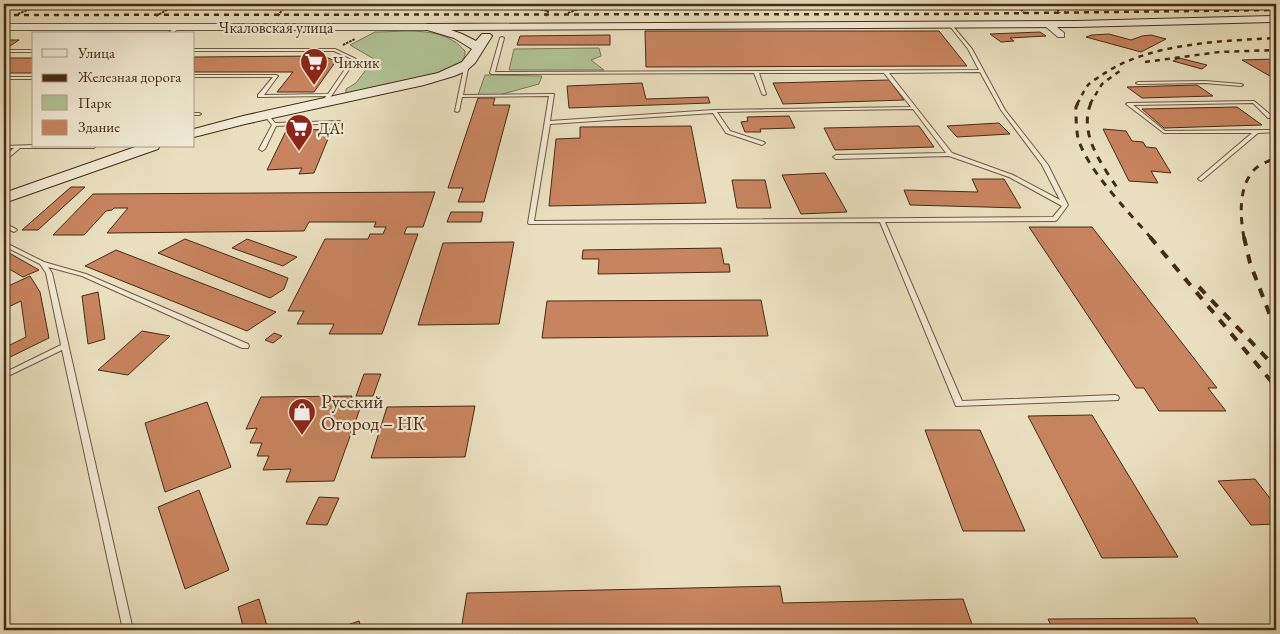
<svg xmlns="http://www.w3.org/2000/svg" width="1280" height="634" font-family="'EB Garamond',serif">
<rect width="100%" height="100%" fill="#eae0bf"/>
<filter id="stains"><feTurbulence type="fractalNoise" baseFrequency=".004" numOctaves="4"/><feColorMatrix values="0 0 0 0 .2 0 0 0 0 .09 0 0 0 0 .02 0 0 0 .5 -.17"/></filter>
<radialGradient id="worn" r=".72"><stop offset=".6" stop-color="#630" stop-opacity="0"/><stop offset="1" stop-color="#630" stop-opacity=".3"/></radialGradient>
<path fill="#b1c396" stroke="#7b7855" d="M1088 4H1273L1194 6H1092Z
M375 32C406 32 443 25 465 51 465 57 463 61 459 65 448 75 366 90 346 95V89L356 83 374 59 350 45Z
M599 48 601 56 591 60 604 70H509L514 49Z
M485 75 542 76 539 84 499 95H478Z"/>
<path fill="#c88460" stroke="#452c14" d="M4 6H27L22 9H4Z
M645 31H939L967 66 646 67Z
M1040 32 1046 36 1010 38 1014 41 1001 42 990 34Z
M1109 34 1131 40 1142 36 1151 35 1166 39 1141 52 1086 37 1092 35Z
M610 35V45H517L520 36Z
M4 40H19L7 48H4Z
M323 56 336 61 314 92H277L293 72H194V57Z
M4 58H34V73H4Z
M1179 58 1207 65 1202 69 1173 61Z
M1276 59 1275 79 1242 60Z
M889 80 904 100 783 104 773 83Z
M642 83 646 99 708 97 710 103 569 108 567 86Z
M1197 85 1213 96 1142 98 1127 87Z
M478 98H495L493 105H510L484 202H458L463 188H448Z
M1237 107 1262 125 1164 128 1142 109Z
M789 116 795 128 760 129 761 132H745L741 122 748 121 747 117Z
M999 123 1010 134 957 137 947 126Z
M691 126 706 203 549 206 556 139 580 138V127Z
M919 126 934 147 835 150 824 128Z
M332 129 314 173 299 174 302 168 267 170 286 131Z
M1103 129 1126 131 1132 141 1143 142 1146 147 1156 148 1171 173 1151 171 1158 183 1129 181Z
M825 173 847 212 801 214 782 175Z
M972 179H1004L1021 208 910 205 904 190 978 192Z
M732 180H765L771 208H737Z
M71 187H85L38 230H22Z
M435 192 423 227H407L404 234H418L382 334H329L334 324H297L304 311H288L325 239H368L370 234H383L386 227H374L376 222H309L304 231 107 233 128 208H114L112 210 106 211 84 235H53L93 194Z
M451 212H483L481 222H447Z
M1029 227H1092L1217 388H1208L1226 411H1159L1144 388H1136Z
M185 239 288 278 284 289 270 298 158 253Z
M247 239 297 257 283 266 232 248Z
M514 242 499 324 418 325 443 243Z
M721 248 724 264H729L730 272 598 274 599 259H582L583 250Z
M4 250 39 270 23 277 4 266Z
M116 250 276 312 247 331 85 266Z
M30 276 40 292 49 338 4 360V348L26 337 21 301 4 309V288Z
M98 292 105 339 88 344 82 296Z
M761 300 768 336 542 338 547 301Z
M142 331 170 336 128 375 98 370Z
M274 333 282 336 273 343 265 340Z
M364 374H381L373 396H356Z
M352 396 350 403H362L334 481 286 482 291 469 263 470 269 456H257L262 443H250L257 428 246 429 261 397Z
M207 402 231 467 165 492 145 423Z
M475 406 465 457 371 458 387 407Z
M1092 415 1178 557 1102 558 1028 416Z
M925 430H980L1025 531H963Z
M1255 479 1276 506V524L1251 525 1218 481Z
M199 490 229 570 185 589 158 507Z
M319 497 339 498 327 525 306 524Z
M780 586 783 603 963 599 974 630H461L467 593Z
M259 599 268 629 244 630 238 607Z
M1195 618 1202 630H1053L1048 619Z
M359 621 362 630H333Z"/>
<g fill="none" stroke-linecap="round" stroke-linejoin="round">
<defs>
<path id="service" d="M951 24 972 49 1005 110 1048 165 1068 205 1057 220 1055 221 885 222 962 401 1115 395 1118 396 1119 398 1118 400 956 406 880 222 529 224 528 223 549 96 462 97 459 111 457 112 455 111 465 63 467 62 469 63 463 95 554 94 550 121 714 110 911 107 884 73H759L766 94 764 95 762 94 754 73 492 74 490 73 500 38 502 37 504 38 495 72 979 70 968 49 949 25ZM980 72 1001 110 1042 165 1060 200 1013 175 952 153 889 73ZM913 109 946 153 836 155 833 157 836 159 949 156 1009 177 1062 206 1053 217 534 221 550 124 713 113 726 133 762 145 765 143 764 142 730 131 717 112Z
M177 26 180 27 172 34H167Z
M194 49H335L356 59 326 104H324L322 103 326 96 258 97V95L273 77H194V75H276L278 76 264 95 328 94 352 59 334 51H194Z
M4 50H34V52H4Z
M4 77H34V79H4Z
M1205 81 1241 84 1243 85 1241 86 1205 83 1138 84 1136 83 1138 82Z
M1254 101 1272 116V118H1268L1253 103 1133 105 1165 131 1276 130V132L1258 133 1201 181 1198 179 1199 178 1252 133H1164L1126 104 1128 103Z
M194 113H199L201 114 199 115H194Z
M264 114H268L275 123 339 121 341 122 339 123 276 126 265 149 262 151 259 149 272 125 264 115Z
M34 145V146H96L94 148H20L6 160 4 161V157L14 148H4V146Z
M4 223 16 229 17 230 14 232 4 227Z
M4 242 44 262 86 274 248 344 249 346 248 348H242L82 276 48 267 52 273 133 630H123L62 350 4 378V373L61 345 46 273 40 264 4 246Z"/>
<path id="minor" d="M1045 22H1051L1064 33V37H1058L1045 26Z"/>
<path id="tertiary" d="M4 24H428L433 27 428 30H4Z"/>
<path id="secondary" d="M1276 16V22L1076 27 451 30 462 34 476 41 482 34H490L492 36 475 63 466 71 454 76 424 85 245 124 194 137V129L243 116 438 73 462 62 472 49 454 38 424 29 422 27 428 24 1076 21Z
M138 146H160L158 149 4 203V193Z"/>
</defs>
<use href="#service" stroke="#6e593f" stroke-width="2"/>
<use href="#minor" stroke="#6e593f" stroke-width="2"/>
<use href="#tertiary" stroke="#6e593f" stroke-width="2"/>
<use href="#secondary" stroke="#452c14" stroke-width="2"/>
<path stroke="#452c14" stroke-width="2" stroke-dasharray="2.5 1" stroke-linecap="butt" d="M517 4 548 11
M784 4 788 11
M891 4 899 11
M1016 4 1025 14
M1053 4 1060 13
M29 5H37
M608 7 623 4
M568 13 578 9
M18 14 42 4
M156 16 177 4
M278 16 286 4
M546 16 549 9 919 8 958 4
M343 45 355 39"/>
<use href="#service" fill="#f1ebd5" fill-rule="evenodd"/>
<use href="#minor" fill="#f1ebd5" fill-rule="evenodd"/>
<use href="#tertiary" fill="#f1ebd5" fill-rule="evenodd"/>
<use href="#secondary" fill="#f1ebd5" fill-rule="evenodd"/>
<path stroke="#452c14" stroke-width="2.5" stroke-dasharray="5 5" stroke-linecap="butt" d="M4 15 950 14 1276 10
M1145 62 1219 52 1276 50
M1077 104C1081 98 1084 89 1089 84 1092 81 1098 78 1102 75 1148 43 1221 41 1276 38
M1090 104 1102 84 1121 70"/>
<path stroke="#452c14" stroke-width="3" stroke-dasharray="7 7" stroke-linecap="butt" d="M1078 103 1076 107C1076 117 1076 128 1078 138 1087 170 1129 212 1151 238
M1091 103C1078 133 1102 165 1118 189
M1244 238C1240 216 1238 186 1255 169 1260 164 1270 161 1276 157"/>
<path stroke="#452c14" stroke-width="4" stroke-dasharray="9 9" stroke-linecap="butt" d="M1150 237 1276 387
M1244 237 1250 263 1276 331
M1199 287 1276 368"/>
</g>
<defs>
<symbol id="supermarket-pin" viewBox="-11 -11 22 30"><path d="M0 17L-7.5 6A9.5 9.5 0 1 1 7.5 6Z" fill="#8f2418" stroke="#f1ebd5"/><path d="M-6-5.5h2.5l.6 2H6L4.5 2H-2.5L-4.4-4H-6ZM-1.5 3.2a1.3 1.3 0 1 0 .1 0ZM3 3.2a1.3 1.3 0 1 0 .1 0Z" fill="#fff"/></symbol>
<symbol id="shop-pin" viewBox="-11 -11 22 30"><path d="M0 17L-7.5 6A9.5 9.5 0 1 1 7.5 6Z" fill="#8f2418" stroke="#f1ebd5"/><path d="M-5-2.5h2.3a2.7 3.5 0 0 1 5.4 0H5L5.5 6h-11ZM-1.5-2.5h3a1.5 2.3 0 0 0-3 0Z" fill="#fff"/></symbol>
</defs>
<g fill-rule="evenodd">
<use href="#supermarket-pin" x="298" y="46" width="32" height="43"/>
<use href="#supermarket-pin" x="283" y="112" width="32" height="43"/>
<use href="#shop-pin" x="286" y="396" width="32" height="43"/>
</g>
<g text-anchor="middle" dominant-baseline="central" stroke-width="4.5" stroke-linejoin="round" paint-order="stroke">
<g font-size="16" fill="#452c14" stroke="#f1ebd5">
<text x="276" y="27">Чкаловская улица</text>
</g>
<g font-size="16" fill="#452c14" stroke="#f1ebd5" text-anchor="start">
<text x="333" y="62">Чижик</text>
<text x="318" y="128">ДА!</text>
</g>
<g font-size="19" fill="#452c14" stroke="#f1ebd5" text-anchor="start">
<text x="321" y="401">Русский<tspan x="321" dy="22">Огород – НК</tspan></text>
</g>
</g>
<rect width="1280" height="634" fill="none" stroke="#eae0bf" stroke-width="20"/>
<rect x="5" y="5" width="1270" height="624" fill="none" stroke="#452c14" stroke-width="2.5"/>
<rect x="10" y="10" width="1260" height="614" fill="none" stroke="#452c14"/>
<rect x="32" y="32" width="162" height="115" fill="#f1ebd5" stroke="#ac9f88"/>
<rect x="42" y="49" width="25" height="8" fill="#f1ebd5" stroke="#ac9f88"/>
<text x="78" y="58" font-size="15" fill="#452c14">Улица</text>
<rect x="42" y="74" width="25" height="8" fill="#452c14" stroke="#ac9f88"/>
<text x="78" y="82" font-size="15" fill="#452c14">Железная дорога</text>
<rect x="42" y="95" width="25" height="15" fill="#b1c396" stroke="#ac9f88"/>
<text x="78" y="108" font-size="15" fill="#452c14">Парк</text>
<rect x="42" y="120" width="25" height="15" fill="#c88460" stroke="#ac9f88"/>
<text x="78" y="132" font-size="15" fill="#452c14">Здание</text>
<rect width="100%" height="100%" filter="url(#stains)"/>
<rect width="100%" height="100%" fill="url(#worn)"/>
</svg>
